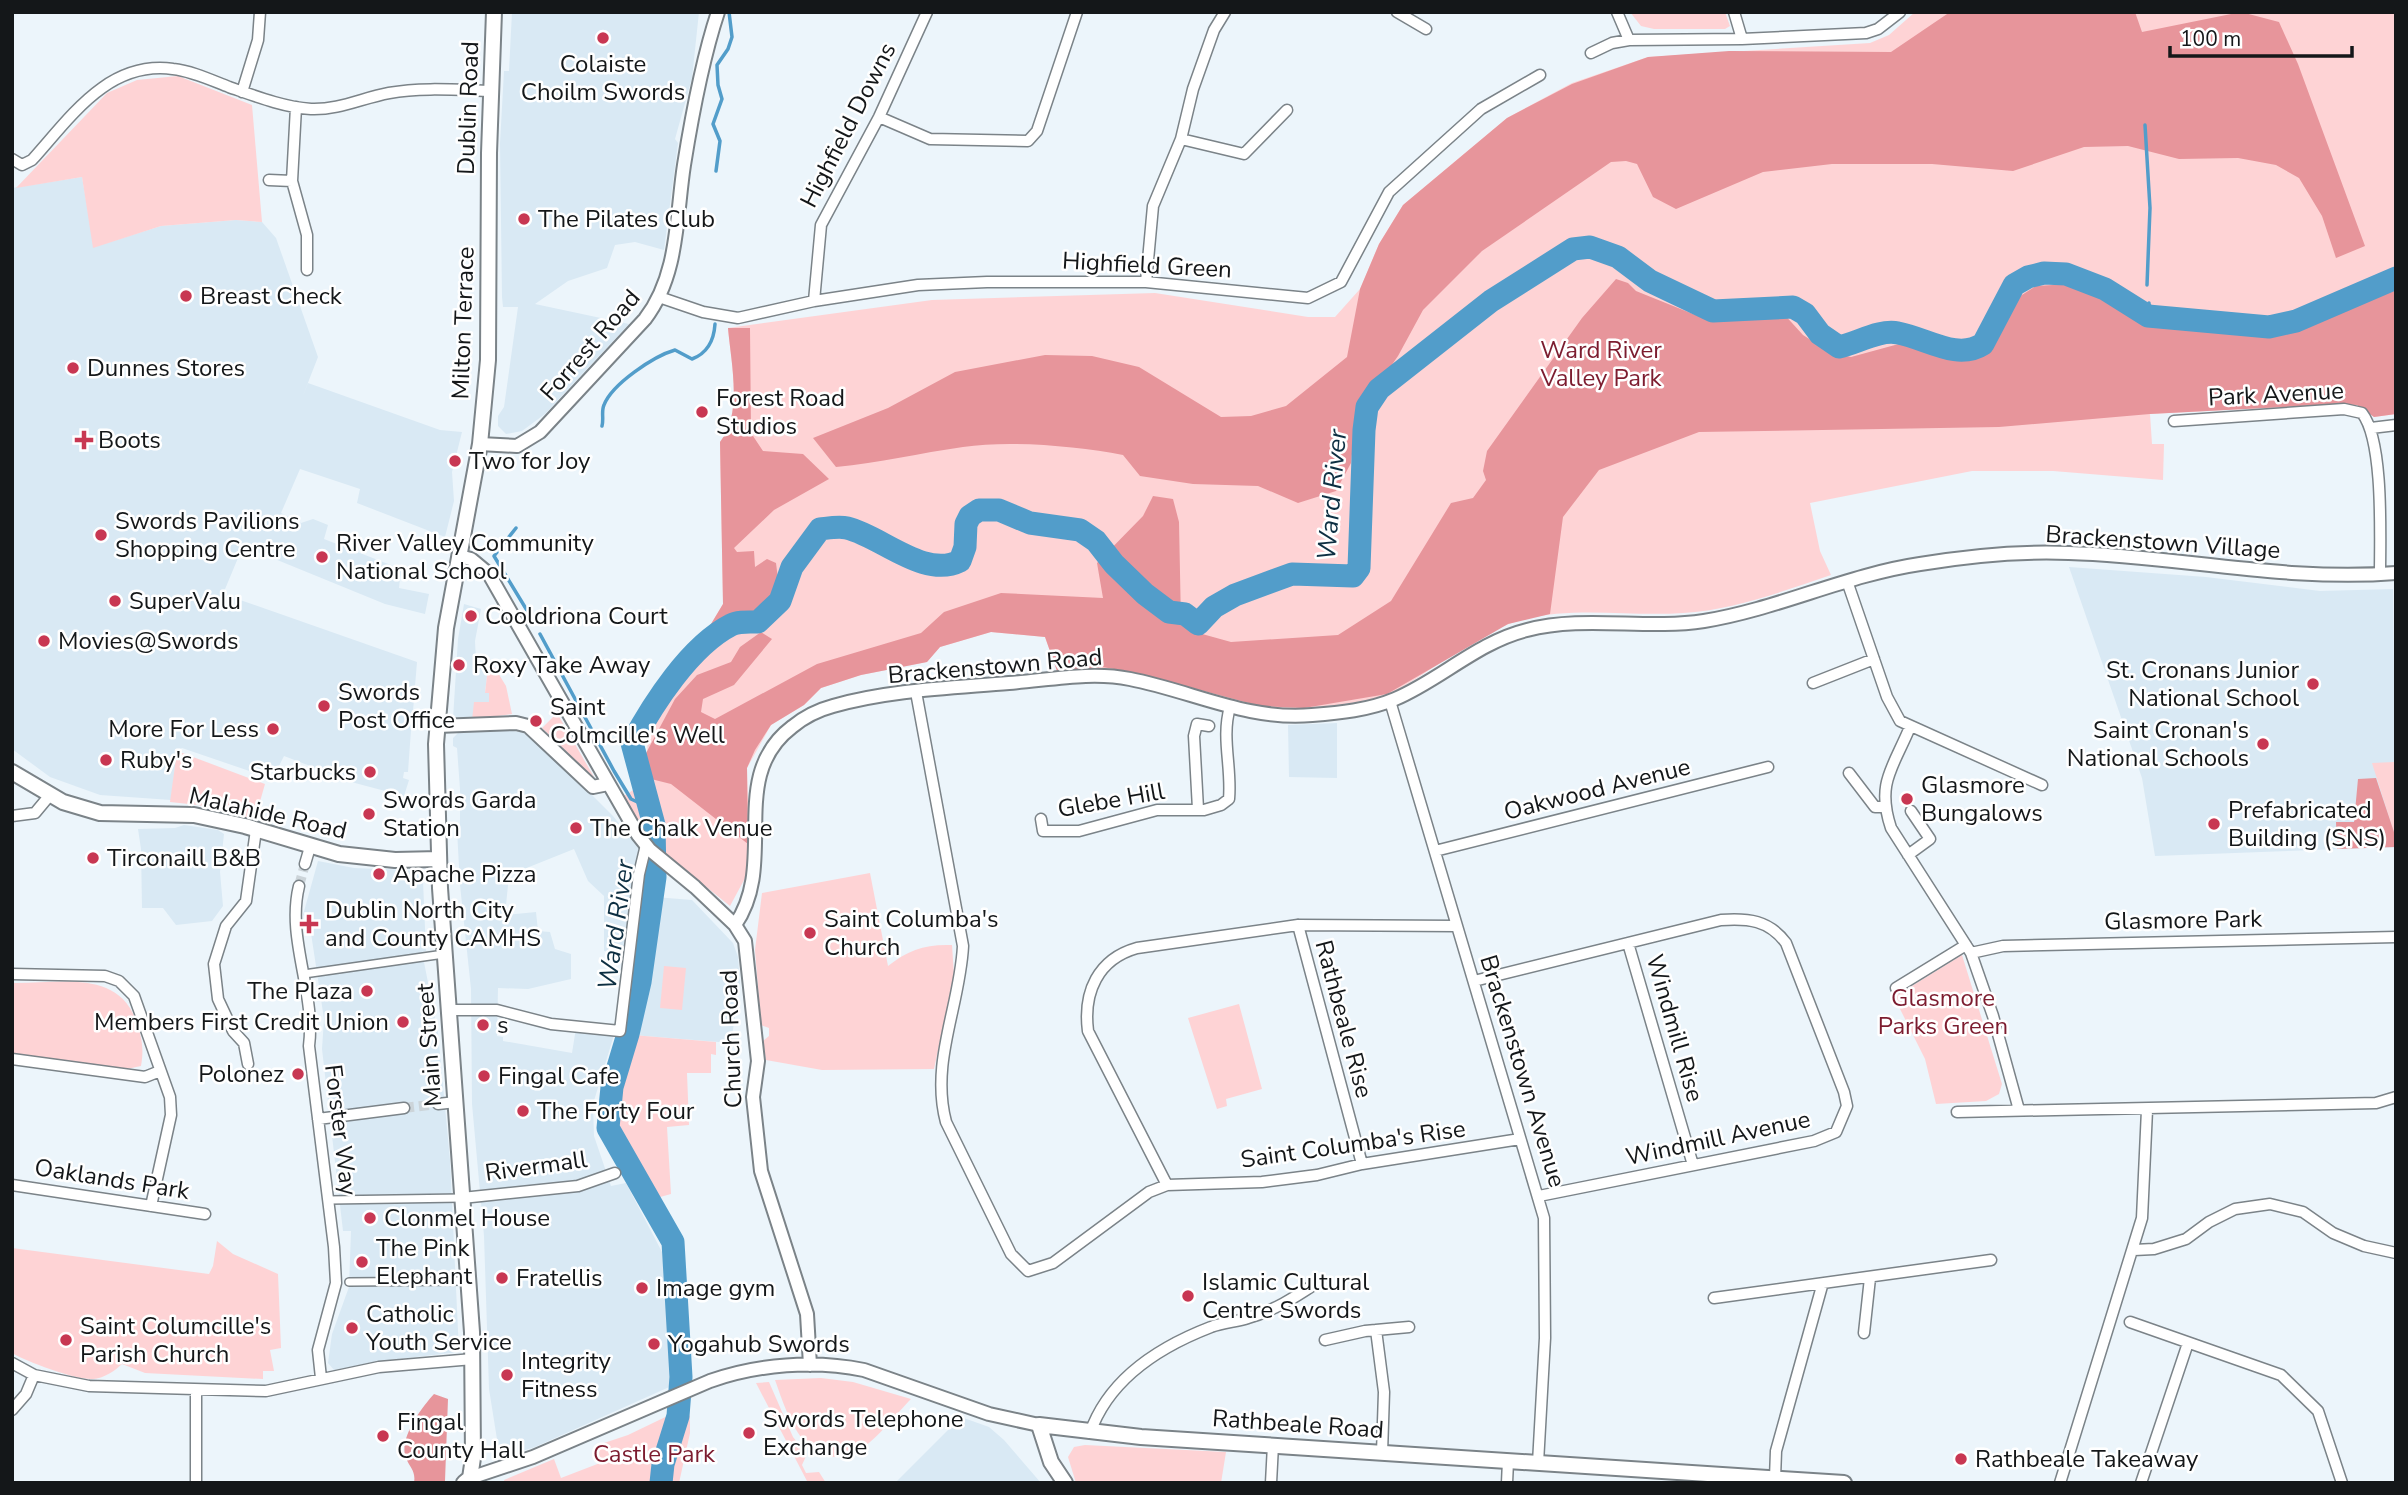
<svg xmlns="http://www.w3.org/2000/svg" width="2408" height="1495" font-family="'Nunito Sans',sans-serif">
<rect width="100%" height="100%" fill="#ecf5fb"/>
<path fill="#d9e9f4" d="M512 12H699L692 78 675 139 678 143 664 250 635 242 615 245 607 268 568 281 535 304 629 324 545 414 522 431 506 434 498 426V416L504 407 518 307H503L502 297 500 143 504 71H509Z
M82 177 94 247 161 226 236 220 262 222 276 238 318 357 302 398 308 383 440 430 462 432 452 472 454 501 445 537 357 503 360 489 300 469 281 513 301 523 313 519 328 525 324 539 401 569 399 588 429 594 425 614 385 604 243 546 223 594 417 662 413 711 416 712 415 729 411 730 408 772H404L403 778 409 780 404 796 355 783 284 756 278 768 266 764 261 775 182 748 177 751 171 800 100 795 50 777 12 749V188Z
M2069 567 2206 577 2320 591 2393 589 2396 847 2155 856 2142 778Z
M464 604 481 609 475 641 476 661H489L485 692 489 693V703L472 720 453 719 458 639Z
M1337 723V778L1289 777 1288 725Z
M504 730 530 733 613 816 640 849 632 878 627 952 604 951V896L588 881 574 849 509 875 505 915 536 912 538 931 550 932 555 949 571 954V979L528 989 498 988 497 1036 503 1037V1041L572 1053 576 1028 614 1035 593 1104 594 1136 611 1186 626 1183 662 1252 676 1384 535 1447 500 1458 489 1389 484 1236 472 1104 471 989 460 885 457 830 460 829V789L457 748 453 746V738L458 733Z
M184 825 218 830 224 834 220 872 223 906 212 921 176 925 163 908H142L141 849 138 829 175 828Z
M318 861 354 868 405 870 415 872 423 881 426 951 422 952 438 1033 450 1160 459 1352 373 1362 334 1370 328 1363 332 1334 349 1287 351 1231H343L322 1049 324 1019 309 920 303 915Z
M655 897 692 900 733 943 738 957 740 982 731 1043 633 1035Z
M961 1417 989 1427 1004 1440 1041 1483H895Z"/>
<path fill="#fed3d5" d="M1630 12H1725L1730 26 1725 29H1654L1641 26Z
M1915 12H2396V414L2374 417 2357 405 2338 404 2150 414 2152 444H2164L2163 480 2053 471H1972L1810 503 1820 551 1831 575C1783 591 1734 610 1683 613 1625 617 1564 604 1509 624 1468 639 1433 671 1395 691 1369 703 1334 705 1306 708 1220 714 1147 658 1057 671L1045 637 991 632 940 647 927 662 861 675 821 688 804 705 771 725 747 768 750 869 730 906 653 844 622 797 651 779C637 727 664 704 696 666V643L705 634 723 604 720 442C743 414 731 363 728 328L932 300 1155 293 1308 317H1335L1360 289 1379 244 1403 205 1507 118 1572 83 1648 57 1870 43 1889 35Z
M178 76 252 105 262 222 236 220 161 226 93 248 82 177 16 188 107 93 137 80Z
M489 658 506 686 512 714 472 720 474 702H489V693H485Z
M557 713 594 777H593L542 728Z
M177 751 265 784 255 819 198 805 170 802Z
M2394 762 2395 836 2372 763Z
M870 873 888 966C908 950 925 944 952 945L954 975 934 1069 822 1070 766 1060 763 1041 769 1036V1028L761 1025 755 950 762 893Z
M1962 955 2002 1084 1999 1094 1986 1101 1936 1104 1925 1059 1894 997Z
M664 966 686 968 682 1010 660 1008Z
M12 983C58 984 119 968 137 1023 142 1039 144 1049 141 1066L127 1069 12 1053Z
M1239 1004 1262 1089 1226 1099 1227 1106 1217 1109 1188 1018Z
M633 1035 716 1042V1055L711 1054V1073H687L689 1125 667 1127 671 1194 653 1199C642 1179 625 1159 618 1137 607 1104 624 1066 633 1035Z
M217 1241 233 1254 278 1274 281 1348 270 1350 274 1371H263V1379L145 1373 122 1364C116 1370 103 1379 93 1379 75 1380 28 1362 12 1353V1248L209 1274 213 1266Z
M821 1378 853 1382 911 1399C897 1413 873 1444 856 1452 806 1475 787 1414 775 1380Z
M769 1382 793 1437 807 1454 802 1465 806 1473 819 1472 826 1483H808L756 1383Z
M682 1409 690 1416V1433L679 1483H505L504 1480 554 1459 561 1478 600 1463 595 1446 628 1435Z
M1085 1445 1226 1452 1221 1483H1076L1068 1457 1074 1447Z"/>
<path fill="#e7959b" d="M1950 12H2135L2142 32 2241 12 2279 22 2298 64 2365 246 2336 258 2322 216 2299 178 2276 165 2238 158 2179 159 2128 146 2084 147 2013 171 1932 164H1832L1763 172 1676 209 1653 197 1637 164 1626 161 1611 162 1482 251 1423 310 1398 356 1356 417 1351 463 1336 491 1298 503 1258 486 1193 484 1140 476 1123 455C1077 446 1009 440 963 447 920 453 879 463 836 467L813 438 888 408 955 372 1045 355 1092 356 1139 367 1221 417 1251 416 1286 406 1347 357 1360 289 1379 244 1403 205 1507 118 1572 84 1648 57 1729 51 1891 52Z
M1616 279 1628 283 1636 291 1703 318 1782 312 1803 335 1830 352 1851 357 1906 342 1950 357H1973L1988 348 2001 319 2014 300 2036 286 2069 284 2097 292 2147 323 2188 327 2220 325 2274 333 2396 289V414L2374 417 2357 405 2338 404 2150 414 1999 427 1699 432 1599 470 1563 517 1550 614 1508 624 1387 694 1304 708 1260 706 1133 672 1102 667 1057 671 1045 637 991 632 940 647 927 662 861 675 821 688 804 705 771 725 755 750 747 768 748 844 671 784 651 779 645 755 675 699 697 675 731 662 740 647 761 632 772 639 734 685 703 699 701 712 715 719 817 664 921 633 944 612 1001 593 1103 598 1097 563 1143 516 1153 496 1173 499 1179 522 1181 623 1195 632 1231 642 1338 635 1391 601 1451 503 1473 498 1486 480 1483 471 1487 451 1582 318Z
M728 328H750L751 433 763 451 803 454 829 479 774 510 734 548 737 552 754 551 755 567 767 559 776 563 778 579 768 608 754 615 737 617 696 643 705 634 723 604 720 442C743 414 731 363 728 328Z
M2376 778 2396 838V847L2337 849 2336 822H2354L2358 779Z
M434 1394 448 1399 445 1481 414 1483C416 1471 410 1468 406 1458 398 1439 422 1407 434 1394Z"/>
<g fill="none" stroke-linecap="round" stroke-linejoin="round">
<path stroke="#529dca" stroke-width="3.5" d="M2145 125 2150 208 2147 285
M716 171 720 141 713 124 722 99 718 85 717 65 728 49 732 37 729 12
M2148 316 2149 303
M602 426C604 419 601 411 604 405 612 384 654 356 675 350L692 359C708 353 714 340 715 324
M516 528 494 556 531 617
M540 634 614 771 631 799 648 807"/>
<path stroke="#529dca" stroke-width="23" d="M661 1483 663 1464 678 1416 681 1377 673 1242 608 1128 612 1087 628 1034 640 982 655 877 654 825 632 743C653 704 690 646 731 625 738 621 749 622 758 622L780 601 792 567 820 529C829 528 839 526 847 528 881 536 924 579 960 561L965 547 966 524 970 516 979 510H999L1030 523 1080 530 1096 541 1114 564 1145 594 1169 612 1185 614 1198 624 1214 607 1235 595 1292 574 1353 576 1359 568 1364 430 1367 407 1379 389 1491 301 1573 249 1590 247 1618 257 1650 281 1713 311 1793 307 1805 314 1820 334 1839 347C1857 343 1880 329 1898 333 1926 338 1957 361 1983 344L2014 285 2028 277 2044 273 2066 274 2105 289 2148 316 2269 327 2296 321 2396 278"/>
<path stroke="#ccd4d9" stroke-width="10" stroke-dasharray="10 5" stroke-linecap="butt" d="M299 886 305 864
M404 1108 438 1104"/>
<defs>
<path id="pedestrian" d="M304 974 444 954
M329 1200 462 1198
M349 1282 468 1281"/>
<path id="minor" d="M1397 12 1426 29
M1617 12 1629 40
M1734 12 1742 39
M1591 53 1612 43 1629 40 1742 39 1866 33 1878 29 1900 12
M242 92 258 40 260 12
M296 107 292 181 307 235V270
M879 117 930 139 1028 141 1037 131 1077 12
M1181 139 1244 154 1287 110
M12 159 22 165 32 160C70 118 108 60 173 69 192 71 211 80 229 87 255 96 283 107 311 109 339 110 362 98 389 93 422 87 457 90 490 91
M269 180 292 181
M1146 282 1153 206 1181 139 1193 89 1214 30 1225 12
M659 297 703 312 738 318 814 301 918 285 987 282H1146L1308 298 1341 282 1389 192 1481 109 1540 75
M814 301 821 225 879 117 927 12
M2174 421 2344 409 2362 413C2384 441 2380 537 2380 574
M2371 428 2396 425
M1847 581 1887 697 1900 721 2042 785
M1813 683 1874 659
M916 692 963 946C960 1006 930 1062 946 1122L1011 1254 1028 1271 1053 1263 1149 1192 1167 1185 1262 1182 1317 1175 1362 1164 1520 1139
M1390 701 1544 1218 1545 1338 1538 1463
M1910 727C1893 768 1876 783 1891 828L1971 953 1993 1016 2019 1110
M1849 773 1875 807H1884
M1198 809 1194 736 1197 724 1209 726
M12 816 35 813 50 795
M1041 819 1043 831H1079L1157 810H1204L1221 805 1229 799C1232 767 1221 738 1230 707
M1435 851 1768 767
M1908 855 1930 839 1911 811
M305 864 310 847
M299 886C286 939 316 992 309 1046L334 1247 336 1283 318 1350 321 1378
M1298 925 1362 1164
M1628 943 1693 1165
M1971 953 2003 946 2396 937
M12 974 105 976 119 981 134 996 170 1097 171 1115 151 1206
M1474 981 1721 920C1748 918 1769 920 1786 943L1844 1092 1847 1106 1836 1132 1814 1141 1539 1196
M1896 988 1966 945
M450 1010H497L551 1024 620 1031 639 874 646 845
M12 1059 145 1077 160 1071
M248 1064 244 1043 233 1031 218 999 214 964 226 926 246 901 256 830
M438 1104 456 1102
M1957 1112 2376 1103 2396 1097
M318 1119 404 1108
M12 1185 205 1214
M1167 1185 1088 1031C1083 992 1098 959 1137 948L1298 925 1457 926
M462 1198 578 1186 615 1173
M2134 1250 2154 1249 2186 1239 2209 1222 2235 1209 2270 1204 2303 1212 2333 1233 2364 1246 2396 1253
M1714 1298 1991 1260
M2130 1322 2281 1375 2318 1411 2342 1483
M1376 1330 1384 1392 1382 1453
M1864 1333 1870 1278
M1325 1340 1365 1331 1409 1327
M12 1363 34 1375 89 1386 266 1391 379 1367 473 1359
M12 1410 26 1394 34 1375
M1090 1433C1109 1378 1159 1347 1211 1327 1223 1322 1236 1322 1248 1318 1273 1311 1294 1298 1315 1284
M1775 1478 1776 1451 1822 1286
M196 1483V1391
M1271 1483 1273 1445
M1507 1483 1508 1461
M2060 1483 2142 1218 2147 1110
M2141 1483 2188 1343"/>
<path id="tertiary" d="M480 444 517 446 540 432 645 319C679 275 676 216 684 165 692 115 702 60 718 12
M459 556 471 559 489 574 638 835 650 850 695 887 735 925 745 941 758 1061 753 1097 761 1171 807 1314 810 1365
M437 726 516 723 528 726 593 787 608 784
M735 925C779 862 726 777 792 727 804 717 818 710 833 706 889 690 951 688 1009 683 1049 680 1091 671 1130 679 1192 691 1248 721 1312 715 1339 713 1369 710 1395 699 1440 680 1478 642 1527 630 1584 615 1645 630 1704 621 1778 609 1846 575 1920 564 1968 556 2021 551 2069 553 2178 556 2286 582 2396 573
M470 1478 533 1457 710 1381C758 1364 814 1360 864 1370L989 1414 1039 1425"/>
<path id="secondary" d="M12 772 63 802 100 813 194 815 245 826 339 854 395 860 439 859
M464 1483 470 1478 473 1458 472 1332 440 888 436 744 446 628 480 444 488 360 489 153 494 12
M1065 1483 1051 1462 1039 1425 1141 1437 1844 1483"/>
</defs>
<use href="#pedestrian" stroke="#7b8388" stroke-width="10"/>
<use href="#minor" stroke="#7b8388" stroke-width="13"/>
<use href="#tertiary" stroke="#7b8388" stroke-width="16"/>
<use href="#secondary" stroke="#7b8388" stroke-width="18"/>
<use href="#pedestrian" stroke="#fff" stroke-width="7"/>
<use href="#minor" stroke="#fff" stroke-width="10"/>
<use href="#tertiary" stroke="#fff" stroke-width="12"/>
<use href="#secondary" stroke="#fff" stroke-width="14"/>
</g>
<g fill="#c83752" stroke="#fff" stroke-width="2.5">
<circle cx="603" cy="38" r="7"/>
<circle cx="524" cy="219" r="7"/>
<circle cx="186" cy="296" r="7"/>
<circle cx="73" cy="368" r="7"/>
<circle cx="702" cy="412" r="7"/>
<path d="M80.5 429.5h7v7h7v7h-7v7h-7v-7h-7v-7h7z"/>
<circle cx="455" cy="461" r="7"/>
<circle cx="101" cy="535" r="7"/>
<circle cx="322" cy="557" r="7"/>
<circle cx="115" cy="601" r="7"/>
<circle cx="471" cy="616" r="7"/>
<circle cx="44" cy="641" r="7"/>
<circle cx="459" cy="665" r="7"/>
<circle cx="2313" cy="684" r="7"/>
<circle cx="324" cy="706" r="7"/>
<circle cx="536" cy="721" r="7"/>
<circle cx="273" cy="729" r="7"/>
<circle cx="2263" cy="744" r="7"/>
<circle cx="106" cy="760" r="7"/>
<circle cx="370" cy="772" r="7"/>
<circle cx="1907" cy="799" r="7"/>
<circle cx="369" cy="814" r="7"/>
<circle cx="2214" cy="824" r="7"/>
<circle cx="576" cy="828" r="7"/>
<circle cx="93" cy="858" r="7"/>
<circle cx="379" cy="874" r="7"/>
<path d="M305.5 913.5h7v7h7v7h-7v7h-7v-7h-7v-7h7z"/>
<circle cx="810" cy="933" r="7"/>
<circle cx="367" cy="991" r="7"/>
<circle cx="403" cy="1022" r="7"/>
<circle cx="483" cy="1025" r="7"/>
<circle cx="298" cy="1074" r="7"/>
<circle cx="484" cy="1076" r="7"/>
<circle cx="523" cy="1111" r="7"/>
<circle cx="370" cy="1218" r="7"/>
<circle cx="362" cy="1262" r="7"/>
<circle cx="502" cy="1278" r="7"/>
<circle cx="642" cy="1288" r="7"/>
<circle cx="1188" cy="1296" r="7"/>
<circle cx="352" cy="1328" r="7"/>
<circle cx="66" cy="1340" r="7"/>
<circle cx="654" cy="1344" r="7"/>
<circle cx="507" cy="1375" r="7"/>
<circle cx="749" cy="1433" r="7"/>
<circle cx="383" cy="1436" r="7"/>
<circle cx="1961" cy="1459" r="7"/>
</g>
<g text-anchor="middle" dominant-baseline="central" stroke-width="5" stroke-linejoin="round" paint-order="stroke">
<g font-size="24" fill="#141719" stroke="#fff" text-anchor="start">
<text x="603" y="64" text-anchor="middle">Colaiste<tspan x="603" dy="28">Choilm Swords</tspan></text>
<text x="538" y="219">The Pilates Club</text>
<text x="200" y="296">Breast Check</text>
<text x="87" y="368">Dunnes Stores</text>
<text x="716" y="398">Forest Road<tspan x="716" dy="28">Studios</tspan></text>
<text x="98" y="440">Boots</text>
<text x="469" y="461">Two for Joy</text>
<text x="115" y="521">Swords Pavilions<tspan x="115" dy="28">Shopping Centre</tspan></text>
<text x="336" y="543">River Valley Community<tspan x="336" dy="28">National School</tspan></text>
<text x="129" y="601">SuperValu</text>
<text x="485" y="616">Cooldriona Court</text>
<text x="58" y="641">Movies@Swords</text>
<text x="473" y="665">Roxy Take Away</text>
<text x="2299" y="670" text-anchor="end">St. Cronans Junior<tspan x="2299" dy="28">National School</tspan></text>
<text x="338" y="692">Swords<tspan x="338" dy="28">Post Office</tspan></text>
<text x="550" y="707">Saint<tspan x="550" dy="28">Colmcille's Well</tspan></text>
<text x="259" y="729" text-anchor="end">More For Less</text>
<text x="2249" y="730" text-anchor="end">Saint Cronan's<tspan x="2249" dy="28">National Schools</tspan></text>
<text x="120" y="760">Ruby's</text>
<text x="356" y="772" text-anchor="end">Starbucks</text>
<text x="1921" y="785">Glasmore<tspan x="1921" dy="28">Bungalows</tspan></text>
<text x="383" y="800">Swords Garda<tspan x="383" dy="28">Station</tspan></text>
<text x="2228" y="810">Prefabricated<tspan x="2228" dy="28">Building (SNS)</tspan></text>
<text x="590" y="828">The Chalk Venue</text>
<text x="107" y="858">Tirconaill B&amp;B</text>
<text x="393" y="874">Apache Pizza</text>
<text x="325" y="910">Dublin North City<tspan x="325" dy="28">and County CAMHS</tspan></text>
<text x="824" y="919">Saint Columba's<tspan x="824" dy="28">Church</tspan></text>
<text x="353" y="991" text-anchor="end">The Plaza</text>
<text x="389" y="1022" text-anchor="end">Members First Credit Union</text>
<text x="497" y="1025">s</text>
<text x="284" y="1074" text-anchor="end">Polonez</text>
<text x="498" y="1076">Fingal Cafe</text>
<text x="537" y="1111">The Forty Four</text>
<text x="384" y="1218">Clonmel House</text>
<text x="376" y="1248">The Pink<tspan x="376" dy="28">Elephant</tspan></text>
<text x="516" y="1278">Fratellis</text>
<text x="1202" y="1282">Islamic Cultural<tspan x="1202" dy="28">Centre Swords</tspan></text>
<text x="656" y="1288">Image gym</text>
<text x="366" y="1314">Catholic<tspan x="366" dy="28">Youth Service</tspan></text>
<text x="80" y="1326">Saint Columcille's<tspan x="80" dy="28">Parish Church</tspan></text>
<text x="668" y="1344">Yogahub Swords</text>
<text x="521" y="1361">Integrity<tspan x="521" dy="28">Fitness</tspan></text>
<text x="763" y="1419">Swords Telephone<tspan x="763" dy="28">Exchange</tspan></text>
<text x="397" y="1422">Fingal<tspan x="397" dy="28">County Hall</tspan></text>
<text x="1975" y="1459">Rathbeale Takeaway</text>
</g>
<g font-size="24" fill="#141719" stroke="#fff">
<text transform="translate(468 108) rotate(-88)">Dublin Road</text>
<text transform="translate(848 125) rotate(-63)">Highfield Downs</text>
<text transform="translate(1147 265) rotate(3)">Highfield Green</text>
<text transform="translate(463 323) rotate(-88)">Milton Terrace</text>
<text transform="translate(590 345) rotate(-49)">Forrest Road</text>
<text transform="translate(2276 394) rotate(-3)">Park Avenue</text>
<text transform="translate(2163 542) rotate(4)">Brackenstown Village</text>
<text transform="translate(995 666) rotate(-5)">Brackenstown Road</text>
<text transform="translate(1597 789) rotate(-14)">Oakwood Avenue</text>
<text transform="translate(1111 800) rotate(-10)">Glebe Hill</text>
<text transform="translate(268 813) rotate(13)">Malahide Road</text>
<text transform="translate(2183 920) rotate(-1)">Glasmore Park</text>
<text transform="translate(1344 1019) rotate(75)">Rathbeale Rise</text>
<text transform="translate(1675 1028) rotate(74)">Windmill Rise</text>
<text transform="translate(731 1039) rotate(-92)">Church Road</text>
<text transform="translate(429 1045) rotate(-94)">Main Street</text>
<text transform="translate(1523 1071) rotate(73)">Brackenstown Avenue</text>
<text transform="translate(341 1130) rotate(83)">Forster Way</text>
<text transform="translate(1718 1138) rotate(-12)">Windmill Avenue</text>
<text transform="translate(1353 1144) rotate(-8)">Saint Columba's Rise</text>
<text transform="translate(536 1166) rotate(-8)">Rivermall</text>
<text transform="translate(112 1179) rotate(9)">Oaklands Park</text>
<text transform="translate(1298 1424) rotate(4)">Rathbeale Road</text>
</g>
<g font-size="24" fill="#7c1c2f" stroke="#fff">
<text x="1601" y="350">Ward River<tspan x="1601" dy="28">Valley Park</tspan></text>
<text x="1943" y="998">Glasmore<tspan x="1943" dy="28">Parks Green</tspan></text>
<text x="654" y="1454">Castle Park</text>
</g>
<g font-size="26" font-style="italic" fill="#0d2f42" stroke="#fff">
<text transform="translate(1332 495) rotate(-85)">Ward River</text>
<text transform="translate(616 925) rotate(-82)">Ward River</text>
</g>
</g>
<rect width="2408" height="1495" fill="none" stroke="#141719" stroke-width="28"/>
<path d="M2170 46v10h182v-10" fill="none" stroke="#141719" stroke-width="3.5"/>
<text x="2180" y="46" font-size="21" fill="#141719" stroke="#ffffff" stroke-width="5" paint-order="stroke">100 m</text>
</svg>
